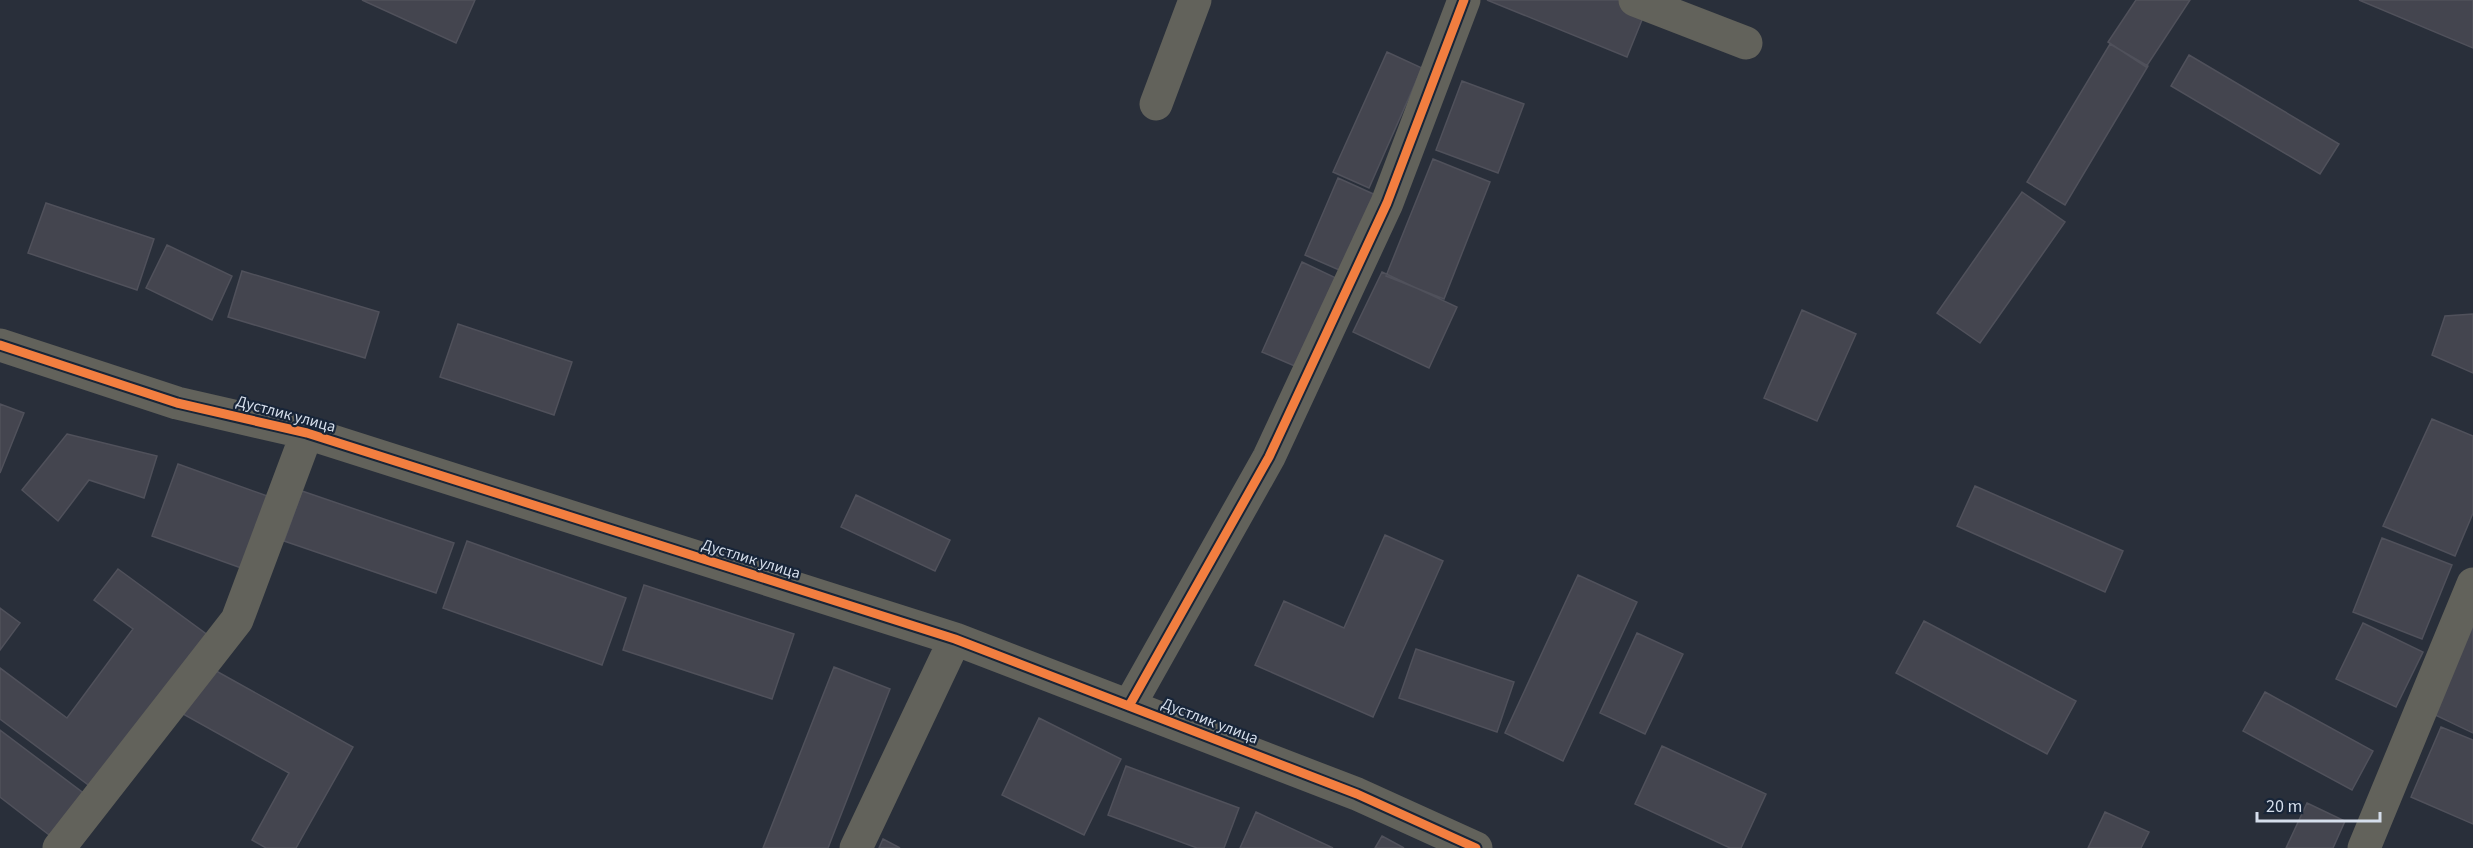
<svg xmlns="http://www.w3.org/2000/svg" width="2473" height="848" font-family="'Source Sans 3',sans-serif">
<rect width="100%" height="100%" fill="#292f3a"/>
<path fill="#44454f" stroke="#50515b" stroke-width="1.5" d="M362 0H475L456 43Z
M1487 0H1650L1627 57Z
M2136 0H2190L2146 67 2108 42Z
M2359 0H2473V48Z
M2110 44 2148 66 2065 205 2027 182Z
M1387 52 1422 68 1369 188 1333 172Z
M2189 55 2339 144 2320 174 2171 86Z
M1462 81 1524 104 1498 173 1436 150Z
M1433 159 1490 182 1444 299 1386 276Z
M1338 178 1380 197 1346 273 1305 255Z
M2022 192 2065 222 1980 343 1937 313Z
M46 203 154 239 137 290 28 253Z
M167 245 232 276 212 320 146 288Z
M1302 262 1336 278 1297 367 1262 352Z
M242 271 379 312 365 358 228 317Z
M1382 272 1457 307 1429 368 1353 332Z
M1802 310 1856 334 1817 421 1764 398Z
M2473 314V373L2432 355 2445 316Z
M458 324 572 362 554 415 440 377Z
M0 404 24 413 0 473Z
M2432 419 2473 436V513L2455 556 2383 526Z
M67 434 157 456 144 498 89 480 58 521 22 490Z
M178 464 270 497 244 569 152 536Z
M1975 486 2123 551 2105 592 1957 526Z
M302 491 454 543 436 593 284 541Z
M856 495 950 540 935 571 841 527Z
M1385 535 1443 561 1373 717 1255 665 1284 601 1344 628Z
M2382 538 2452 565 2422 639 2353 612Z
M467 541 626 598 602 665 443 608Z
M118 569 209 636 95 790 0 719V668L67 718 133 629 94 600Z
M1578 575 1637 602 1563 761 1505 733Z
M644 585 794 634 772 699 623 650Z
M0 608 20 623 0 650Z
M1924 621 2076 701 2047 754 1896 673Z
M2363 623 2423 652 2396 707 2336 679Z
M2473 624V733L2433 714Z
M1637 633 1683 654 1645 734 1600 713Z
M1416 649 1514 682 1497 732 1399 698Z
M209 667 353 747 296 848H266L252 840 289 773 183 714Z
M834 667 890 689 828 848H763Z
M2265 692 2373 751 2352 790 2243 731Z
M1039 718 1121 759 1084 835 1002 795Z
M2441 727 2473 740V824L2411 797Z
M0 730 90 798 57 841 0 797Z
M1662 746 1766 794 1741 848H1730L1635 804Z
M1126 766 1239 808 1224 848H1197L1108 815Z
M2307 803 2345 821 2333 848H2286Z
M1256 812 1333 848H1240Z
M2105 812 2149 832 2141 848H2088Z
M1382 836 1404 848H1375Z
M883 839 900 848H879Z"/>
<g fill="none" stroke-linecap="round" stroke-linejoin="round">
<path stroke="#62625b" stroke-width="33" d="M1635 0 1746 43
M1156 104 1195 0
M0 345 177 403 307 433 955 639 1357 794 1476 848
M1129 706 1269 457 1387 203 1464 0
M59 848 237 620 307 433
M856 848 955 639
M2364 848 2473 584"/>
<defs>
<path id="cycleway" d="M0 345 177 403 307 433 955 639 1357 794 1476 848
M1129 706 1269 457 1387 203 1464 0"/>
</defs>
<use href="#cycleway" stroke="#182538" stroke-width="13"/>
<use href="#cycleway" stroke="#f27e40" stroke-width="9"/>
</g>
<g text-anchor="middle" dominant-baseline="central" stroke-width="4.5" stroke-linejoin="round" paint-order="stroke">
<g font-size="16" fill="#d5deeb" stroke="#182538">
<text transform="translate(286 414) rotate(15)">Дустлик улица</text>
<text transform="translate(751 559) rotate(17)">Дустлик улица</text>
<text transform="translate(1210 721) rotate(21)">Дустлик улица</text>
</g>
</g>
<path d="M2257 812v9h123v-9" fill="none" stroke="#d5deeb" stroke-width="3"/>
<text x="2266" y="812" font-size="18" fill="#d5deeb" stroke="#182538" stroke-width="4.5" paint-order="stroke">20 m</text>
</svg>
